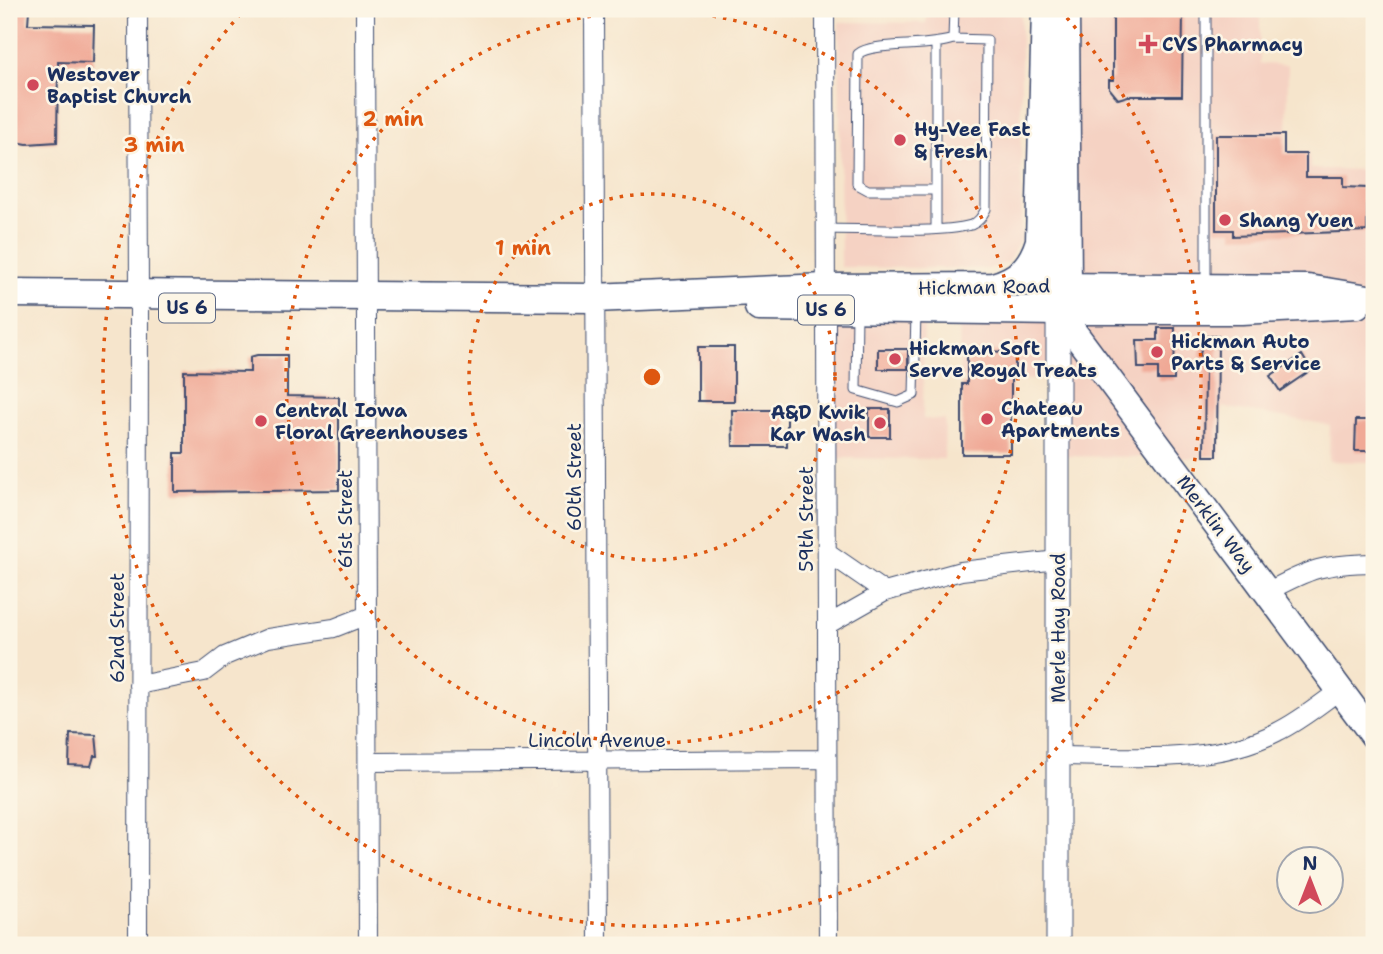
<svg xmlns="http://www.w3.org/2000/svg" width="1383" height="954" font-family="'Shantell Sans',sans-serif">
<rect width="100%" height="100%" fill="#fcf5e5"/>
<filter id="ink" filterUnits="userSpaceOnUse"><feTurbulence type="fractalNoise" baseFrequency=".0143" numOctaves="2"/><feDisplacementMap in="SourceGraphic" scale="14" xChannelSelector="R" yChannelSelector="G"/><feConvolveMatrix kernelMatrix="1 2 1 2 8 2 1 2 1" color-interpolation-filters="sRGB"/></filter>
<filter id="wash" filterUnits="userSpaceOnUse"><feTurbulence type="fractalNoise" baseFrequency=".00686" numOctaves="4" result="noise"/><feDisplacementMap in="SourceGraphic" scale="28" xChannelSelector="R" yChannelSelector="G"/><feGaussianBlur stdDeviation="1.57" result="paint"/><feColorMatrix in="noise" values="0 0 0 0 0 0 0 0 0 0 0 0 0 0 0 0 0 1.4 0 .05"/><feComposite in="paint" operator="in"/></filter>
<g filter="url(#wash)">
<rect width="100%" height="100%" fill="#f6e5cc"/>
<path fill="#f5d2c3" d="M927 9H1021V238L1008 262 988 269 841 267 839 22 926 23Z
M1065 9H1260V64L1288 65 1287 152H1309L1310 169 1374 170V299L1067 286Z
M1374 302V462L1329 461 1330 425 1222 407 1221 458 1058 456 1059 380 960 379 959 310Z
M826 310H924L923 419 945 420 944 459 826 458Z"/>
<g id="blocks">
<path fill="#f0a996" d="M1113 9H1183L1182 96H1128L1118 99 1109 88V80H1113Z
M11 10H29L28 24 94 25 93 63 58 62 57 142 27 144 16 142V133H13V100H9Z
M1216 135H1284V154H1306V177H1343V187L1368 188 1367 231 1233 236V230H1216Z
M1158 328H1175L1174 380H1158V368H1138L1137 340H1158Z
M1203 336H1218L1217 456H1204L1205 365 1200 355Z
M698 347H734V401H698Z
M878 349H908V369H878Z
M967 351 1015 352V372H1011V454H962V384H967Z
M257 355H287V396L339 397V490L175 492V453H184V371L250 372V357Z
M1302 355 1311 370 1280 391 1270 376Z
M869 409H890V437H869Z
M732 410H787V446H733Z
M1356 420H1374V451H1355Z
M70 734 96 735 98 756H94L91 766 69 765Z"/>
</g>
</g>
<g filter="url(#ink)">
<use href="#blocks" fill-opacity="0" stroke="#3c4a6e" stroke-width="2"/>
<g fill="none" stroke-linecap="round" stroke-linejoin="round">
<defs>
<path id="service" d="M1206 9V284
M935 190H868L857 184 858 54C871 42 929 48 953 39
M936 228V46
M825 229C862 229 939 234 971 225 979 222 982 216 986 209L987 40 953 39 954 9
M857 311 856 390 898 402 914 395 916 312"/>
<path id="minor" d="M138 9 139 293
M365 9 368 945
M594 9 598 945
M825 9 828 945
M827 552 885 592
M1267 592C1311 568 1324 564 1374 563
M827 625 885 592 961 571 1058 560
M138 685 204 672 225 656 268 638 334 628 367 615
M1058 756C1130 756 1211 766 1277 732 1300 721 1319 705 1340 690
M368 762 827 759
M138 945 139 310"/>
<path id="tertiary" d="M1058 311V945"/>
<path id="secondary" d="M1042 234V286L1058 311 1374 736
M1044 286 1308 288 1374 299
M1058 311H1242L1357 305"/>
<path id="primary" d="M9 293 594 298 826 288 993 287C1019 280 1032 267 1040 241L1046 9
M759 307 1058 311 1067 286 1065 9"/>
</defs>
<use href="#service" stroke="#3c4a6e" stroke-width="11"/>
<use href="#minor" stroke="#3c4a6e" stroke-width="20"/>
<use href="#tertiary" stroke="#3c4a6e" stroke-width="25"/>
<use href="#secondary" stroke="#3c4a6e" stroke-width="29"/>
<use href="#primary" stroke="#3c4a6e" stroke-width="31"/>
<use href="#service" stroke="#fff" stroke-width="9"/>
<use href="#minor" stroke="#fff" stroke-width="18"/>
<use href="#tertiary" stroke="#fff" stroke-width="23"/>
<use href="#secondary" stroke="#fff" stroke-width="26"/>
<use href="#primary" stroke="#fff" stroke-width="28"/>
</g>
</g>
<g fill="none" stroke="#de5710" stroke-width="3.5" stroke-dasharray="3.5 7">
<circle cx="652" cy="377" r="183"/>
<circle cx="652" cy="377" r="366"/>
<path d="M1060 10A549 549 0 1 1 244 10"/>
</g>
<g fill="#d1495b" stroke="#fcf5e5" stroke-width="2.5">
<path d="M1144.5 33.5h7v7h7v7h-7v7h-7v-7h-7v-7h7z"/>
<circle cx="33" cy="85" r="7"/>
<circle cx="900" cy="140" r="7"/>
<circle cx="1225" cy="220" r="7"/>
<circle cx="1157" cy="352" r="7"/>
<circle cx="895" cy="359" r="7"/>
<circle cx="987" cy="419" r="7"/>
<circle cx="261" cy="421" r="7"/>
<circle cx="880" cy="423" r="7"/>
</g>
<g text-anchor="middle" dominant-baseline="central" stroke-width="5" stroke-linejoin="round" paint-order="stroke">
<g fill="#fcf5e5" stroke="#5e6a86" stroke-width="2">
<rect x="159" y="293.5" width="56" height="29" rx="5"/>
<rect x="798" y="295.5" width="56" height="29" rx="5"/>
</g>
<g font-size="18" font-weight="bold" fill="#1b2f5e">
<text x="187" y="308">US 6</text>
<text x="826" y="310">US 6</text>
</g>
<g font-size="19" font-weight="bold" fill="#1b2f5e" stroke="#fcf5e5" text-anchor="start">
<text x="1162" y="44">CVS Pharmacy</text>
<text x="47" y="74">Westover<tspan x="47" dy="22">Baptist Church</tspan></text>
<text x="914" y="129">Hy-Vee Fast<tspan x="914" dy="22">&amp; Fresh</tspan></text>
<text x="1239" y="220">Shang Yuen</text>
<text x="1171" y="341">Hickman Auto<tspan x="1171" dy="22">Parts &amp; Service</tspan></text>
<text x="909" y="348">Hickman Soft<tspan x="909" dy="22">Serve Royal Treats</tspan></text>
<text x="1001" y="408">Chateau<tspan x="1001" dy="22">Apartments</tspan></text>
<text x="275" y="410">Central Iowa<tspan x="275" dy="22">Floral Greenhouses</tspan></text>
<text x="866" y="412" text-anchor="end">A&amp;D Kwik<tspan x="866" dy="22">Kar Wash</tspan></text>
</g>
<g font-size="19" fill="#1b2f5e" stroke="#fcf5e5">
<text transform="translate(984 287) rotate(-1)">Hickman Road</text>
<text transform="translate(574 477) rotate(-90)">60th Street</text>
<text transform="translate(345 519) rotate(-90)">61st Street</text>
<text transform="translate(806 519) rotate(-90)">59th Street</text>
<text transform="translate(1216 524) rotate(53)">Merklin Way</text>
<text transform="translate(117 628) rotate(-90)">62nd Street</text>
<text transform="translate(1058 628) rotate(-90)">Merle Hay Road</text>
<text x="597" y="740">Lincoln Avenue</text>
</g>
</g>
<circle cx="652" cy="377" r="10" fill="#de5710" stroke="#fcf5e5" stroke-width="3.5"/>
<g font-size="21" text-anchor="middle" font-weight="bold" fill="#de5710" stroke="#fcf5e5" stroke-width="5" stroke-linejoin="round" paint-order="stroke">
<text x="393" y="126">2 min</text>
<text x="154" y="152">3 min</text>
<text x="523" y="255">1 min</text>
</g>
<rect width="1383" height="954" fill="none" stroke="#fcf5e5" stroke-width="35"/>
<g transform="translate(1310 880)"><circle r="33" fill="#fcf5e5" stroke="#a2a6af" stroke-width="2"/>
<path d="M0-5L12 26L0 18L-12 26Z" fill="#d1495b"/>
<text y="-10" font-size="19" font-weight="bold" text-anchor="middle" fill="#1b2f5e">N</text>
</g>
</svg>
